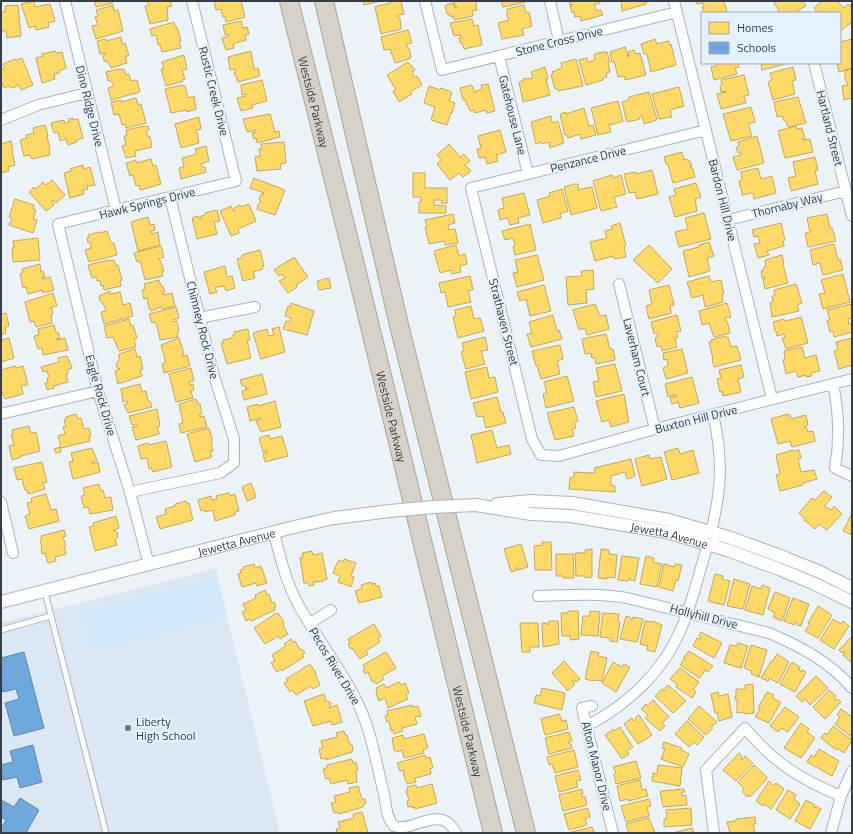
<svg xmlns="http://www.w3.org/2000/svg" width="853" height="834" font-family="'Titillium Web',sans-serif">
<rect width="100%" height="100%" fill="#ebf2f8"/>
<path fill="#dbe7f2" d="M217 568V576L280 833H1V623Z"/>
<path fill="#d3e8fb" d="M217 576 228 617 91 652 81 611Z"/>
<path fill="#ffd966" stroke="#c2aa5c" d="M34 1 35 7 50 4 55 21 48 23 49 27 36 30 35 26 29 28 21 4Z
M94 1H113V3L96 7Z
M147 1H170L172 6 167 7 168 20 150 24 145 6 149 5Z
M214 1H241L245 17 226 22 225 16 223 17 221 9 216 10Z
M363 1H381L364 5Z
M393 1H401L404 14 398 15V18H400L401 29 381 34 375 7 390 3V2Z
M454 1H476L477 10 472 11 473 16 454 20V17H451V15H448V13L447 14 445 7 446 5 453 3 455 8 457 7H455Z
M501 1H525L526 2 503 7Z
M569 1H599L600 3 594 5 597 11 601 10 603 15 581 21 580 16 575 17 574 12 572 13 570 6H572V4L570 5Z
M621 1H646V4L622 11Z
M696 1H724L727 12 705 13 704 12 702 7 704 6 703 3 697 4Z
M773 1H803L806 6 794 13H780Z
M822 1H838L843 8 849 4 852 8V22L840 31V13H823L822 11 817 13 814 8Z
M18 5 21 36 7 38 6 31H1V12H5V6Z
M113 5 114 11 118 10 123 31 96 39 92 26 98 25 95 17 98 16 96 10Z
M524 5 526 13 529 12 532 26 522 29 524 35 502 39 498 23 509 20 508 17H507V9Z
M472 19 474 26 478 25 482 45 464 49 462 43H460L459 38H461L460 35 454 36 450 23Z
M241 21 243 28 247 27 249 34 245 35 246 40 233 44 234 48 226 50 222 38 229 36V34L225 35 223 25Z
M174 22 175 27H177L181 41H179L181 48 162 52 160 45H158L156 35 152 36 150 29Z
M408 30 412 43 406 44 410 51 411 57 409 58V59L395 63 390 49 384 50 381 37Z
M121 37 122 44 125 43 129 56H125L127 63 111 68 108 62 104 61 103 56 106 53 100 54 97 41 106 39V41Z
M655 39 657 44 669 41V45L671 44 676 65 651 72 647 54H644L641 44Z
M852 39V68L839 72 837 63H840V42Z
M625 47 628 57H629L628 52 634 50 635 54 640 53 646 75 625 80 624 76 618 77 614 61 612 62 610 52Z
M55 51 56 53 62 52 66 68 59 71V73L54 74 55 79 42 83 36 58 43 56 42 54Z
M251 51 254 69 258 68 260 76 238 82 234 72H236L235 69 230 70 228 57Z
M603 52H607L610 62H608L610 72 606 73 607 77 603 78V80L586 85 579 60 587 58 588 62 595 60 594 54Z
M184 55 187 69 182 70 185 79 182 80 183 81 166 86 161 69 164 68 162 62Z
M22 58 33 85 21 90 18 84 17 86 13 88 8 86 4 88 1 80V70L5 68 3 64 15 59 16 60Z
M576 59 583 86 558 91 557 88 555 89 551 75 553 74 552 72 562 68 561 63Z
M408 62 415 70 412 72 415 78 417 76 422 85 410 92 412 94 399 102 393 91 396 90 387 75Z
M715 63H738L739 67 735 68 737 74 714 80 711 67 717 66Z
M761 63H785V64L762 70Z
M545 67 548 79H546L550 95 523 102 519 82 524 80 523 79 533 78 531 72Z
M793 67 796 80 792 81 795 94 773 100 768 82 772 80 770 73Z
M118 69V70L124 69 126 75 129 74 131 81 137 80 140 92 111 100 108 88 114 86 111 81H108L107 77 109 76H107L106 72Z
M852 69V98L844 100 842 86 848 85 845 79V71Z
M744 75 749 95 744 96 746 103 721 109 717 94 726 92V91L721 92 720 86 722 85 721 80Z
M262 80 267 101 252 105 253 108 241 111 237 98 246 96V94L242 95 241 85Z
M488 84 495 111 487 113 486 110 475 113 474 110 470 111 465 100H463L460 88 472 85 475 93 476 92V91L482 89 481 85Z
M182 85 183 86H185L188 98 194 96 196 109 187 112V110L171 113 165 89Z
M429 86 440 90 441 88 452 92 449 101 455 103 452 113 451 112 447 125 431 120 435 107 424 103Z
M679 87 684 106 670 110 672 117 659 119 652 94Z
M649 92 657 120 644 124 642 116 639 117 640 119 627 122 622 102 629 100V97Z
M798 97 806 123 788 127 786 121H784L782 116 777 117 774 102Z
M136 98 138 105 141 104 146 123 126 128 125 124 122 125 119 114 114 115 111 102 121 100V102Z
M618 101 623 121 611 125 609 124 611 132 598 135 591 108Z
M751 107 755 122 748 124 752 136 731 141 723 114Z
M584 108 589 126 593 125 596 135 581 139 580 134 568 138 567 135H565L560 114 566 112V114Z
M270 114 275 132 279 131 280 137 257 143 256 138 254 139 252 133 256 132V130L247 132 243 119Z
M551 116 552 123 558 121 564 143 550 148 549 142 542 144 541 142 536 144 531 122Z
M199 117 201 129 196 130V133H197L199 143 181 148 175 124Z
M73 118V120L78 119 83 138 76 140 77 142 68 145 66 139 60 141 58 132 54 133 51 123 64 120V123L69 122 68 119Z
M45 125 48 136H47L50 149 49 150 50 155 32 159 30 155 24 156 20 140 27 138 26 135 34 133 33 128Z
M144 126 145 127 148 126 149 130 146 131 148 137 150 136 152 147 135 151 136 156 126 158 122 146 126 145 124 136 127 135 126 130Z
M796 126 797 129 802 128 805 138 802 139 803 140 810 139 813 152 785 158 778 131Z
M500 130 506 152 496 155 498 161 487 164 485 157 479 158 477 149 481 148 478 136Z
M757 136 764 163 737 170 733 157 741 155V153H738L736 148 739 147 738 142Z
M11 141 13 151H12L15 165 8 167 9 171 1 173V144Z
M284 142 286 163 280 164 281 169 257 171 255 157 260 156 259 149H262L261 144Z
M449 144 460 157 464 154 470 161 465 165 471 171 463 177 459 173 450 180 437 164 441 160 437 155Z
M206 146 209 161 201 164 202 167H205L206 172 181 179 179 168 184 167 182 158 197 154 195 149Z
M682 152 684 160 687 159 688 161H690L692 167H690L691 169H693L695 177 673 183 668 164H666L664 157Z
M815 157 818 170 815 171 818 184 791 191 788 178 796 176 793 162Z
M151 159 153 166 156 165 161 184 140 190 139 185 136 186 133 175 130 176 126 163 136 160V163Z
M83 165 84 169 90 167 95 185 89 186 87 185 88 189 83 190 84 194 70 198 64 173 71 171 70 169Z
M758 168 761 179 772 176 776 193 754 199 753 193H751L742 195 741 187H740L739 181 742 180 741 172Z
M652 170 658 194 637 199 635 192 629 193 624 174 636 172V174Z
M413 173H425V188H447V203H441L442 200H434V205L446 206V213H419V202H421V197H413Z
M612 175 613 178 621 175 626 194 614 197 617 207 601 211 593 181Z
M254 178 285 190 275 215 257 209 258 204H259L261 201 259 200 261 194 263 195 264 193 250 188Z
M52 180 65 195 56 203 53 200 52 202 54 205 46 211 29 192 34 187 36 189 43 182 46 185Z
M696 183 701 197 695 199 697 211 675 217 669 197 676 195 674 189Z
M574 184H578L579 191 581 189 592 187 597 208 571 215 564 187Z
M562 189 568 211 560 214 561 218 543 223 537 200 550 196 549 193Z
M524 193 530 215 518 218 519 223 510 225 508 218 500 220 498 210 504 208 502 198Z
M15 199 34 205 33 209 36 210 33 219 37 220 33 233 9 225 12 218 9 217Z
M249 204 256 221 238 229 239 233 231 236 220 211 231 206 234 212 235 211 234 208 240 205 241 207Z
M217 210 220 221 214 222 217 234 197 239 192 218 198 216 199 218H201V216L205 215V213Z
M704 213 711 239 679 247 675 232 688 229 685 218Z
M453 214 455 223 448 225 449 230 455 229 458 243 445 245 444 241 429 244 425 227H427L425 220Z
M827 214 830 228H832L836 241 808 247 805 233 810 232 807 218Z
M148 217 150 225 154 224 155 230 151 231 152 234 158 232 160 245 138 251 131 222Z
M620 223 626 246 624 247 626 257 614 259 613 256 595 261 590 242 607 238 605 231 612 229 611 226Z
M781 223 785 240 783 241 784 246 767 251 769 255 758 258 754 244 760 243 758 236 754 237 752 230Z
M530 224 536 250 515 255 513 246 515 245 513 238 505 240 502 231Z
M107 231 111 243H114L117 255 89 262 85 250 91 248 90 242 88 243 87 238H89L88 235 99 232V233Z
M38 238 40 260 13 262 12 248H14L13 241Z
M709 242 714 256 707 258 710 271 689 277 683 251 699 247V245Z
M834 244 838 260 840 259 843 270 823 275 820 263 813 265 810 250Z
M456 245 459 256 465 254 467 264 460 266 461 272 452 274 451 270 440 273 434 251Z
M649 245 672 269 658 283 633 260Z
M161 246 164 257 158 259 159 260H160L164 271 162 272 163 276 145 280 140 261 137 262 134 253Z
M260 250 264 266 262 267 263 269 253 272 255 278 243 281 237 259 242 258V255Z
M537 255 544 280 517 287 513 273 518 272 515 260Z
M782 255 784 263 783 264 788 283 765 289 763 279H765V277L762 278 761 271H763L764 267H766L765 260Z
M294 257 308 277 296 285 297 287 288 293 279 281 285 278 282 274 279 276 274 270Z
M108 260V261L114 260 116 266 118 265 122 280 120 281 121 286 104 290 103 285 101 286 100 280 97 281 96 277 92 278 88 265Z
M40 264 41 272 43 271 45 277H42L43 279 50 277 54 290 42 293V290L28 294 26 287 23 288 20 274 23 273 22 269Z
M225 266 227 277 232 276 235 288 226 291 224 286 217 287 215 288 217 292 210 294 204 272Z
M593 270 594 289 586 290 587 303 568 305 566 277 582 276 581 271Z
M843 274 850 302 823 309 819 294 825 293 821 280Z
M470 276 473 290 468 291 471 302 448 307 445 292 441 293 439 283Z
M709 276 711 282 721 280 724 294H722L723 302 705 307 703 295 692 298 687 282Z
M329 278 331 288 319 290 317 281Z
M159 280 161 286H163L165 292 162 293 163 295 172 293 175 306 162 309 161 307 151 311V309H149L147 298 144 299 142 290 145 289 144 284Z
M796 284 802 303 797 305 799 311 772 317 770 303 773 302 772 296 775 295 774 290Z
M544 285 551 311 530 316 526 299 520 301 517 292Z
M669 285 674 305 670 306 671 313 649 319 646 306 652 304 649 290Z
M110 291V294L120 292 123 305 130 303 133 316 104 324 101 312 106 311 103 303H102L100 301 99 296Z
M53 293 57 306 50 308 52 309 53 314 51 315 52 323 36 327 34 321 30 322 25 302Z
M291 303 314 311 307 335 283 329 286 321 290 322 291 318 285 316 288 306 290 307Z
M727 303 731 317 725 318 726 322 727 321 730 333 714 337 709 323 702 325 699 311Z
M595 304 600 316 606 315 609 329 587 335 585 328 579 330 573 310Z
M851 304 852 318 848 319 849 324H852V332L834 337 833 331 830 332 827 320H830L827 310Z
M471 306 474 319 480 318 484 331 458 338 453 317 456 316 455 310Z
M176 307 179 318 173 320V322L177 321 179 331 177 332 178 337 160 340 157 326 155 322 152 323 149 314Z
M1 311 2 314 6 313 9 326 5 327 6 333 1 335Z
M553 315 557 331 559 330 562 339 531 347 527 334 532 333 529 322Z
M677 315 681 331 676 332 678 337 675 338 677 347 662 351 661 346 657 347 655 338 658 337 657 333 654 334 651 322Z
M801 317 808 343 786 349 782 338H785L784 334 777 336 776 331H775L773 322 784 319 785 321Z
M129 319 131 326 133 325 137 338 134 339 136 347 119 351 113 337 107 338 104 326Z
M54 325 56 333 58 332 60 338 56 339 57 340 65 338 68 350 43 355 42 348 38 349 34 336 39 335 38 329Z
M279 327 285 352 261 359 253 333 267 329 269 336 274 335 272 329Z
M248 329 250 340H247L251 358 227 364 221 343H224L223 340 232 338V335H235L234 332Z
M606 334 610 349H613L615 360 596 364 595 358H592L591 353 585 354 582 339Z
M725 336 726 338 728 337 731 347 737 346 741 360 714 367 712 359H713L709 342H712L711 340Z
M485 337 488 350 481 351 485 364 466 369 461 352 464 351 462 343Z
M9 338 14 358 1 362 2 365 1 366V340Z
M179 338 184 354 182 355V357L187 355 190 366 164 373 162 364 165 363V359L161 345Z
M852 338V365L839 369 834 351 838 350 836 342Z
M560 345 563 359 557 361 560 374 541 379 537 365 536 366 532 351Z
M802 347 805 358 816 355 820 371 811 373 812 376 806 377V375L798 377 796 371 786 374 783 360 785 359 784 351Z
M135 349 137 357 140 356 143 369 140 370 142 376 118 384 115 371 120 369 117 368 116 364 119 360V354Z
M682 349 688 373 666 379 663 368 668 366 667 359 664 360 663 353Z
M67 356 72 368 67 370 68 374H66L68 382 53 386 54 388 47 390 45 383H48L47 378 49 377 47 371 43 372 41 367 59 362 58 358Z
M615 364 622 391 596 397 593 382 599 381 596 368Z
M741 365 744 377 738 379 741 392 723 396 722 391 720 392 717 379 721 378 719 370Z
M15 366 16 368 23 366 28 385 21 386 23 394 5 399 1 389V370Z
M487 367 489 378 495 377 498 392 471 399 465 372Z
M191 368 194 381 189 382 190 385 193 384 194 390 191 391 193 398 176 402 169 374Z
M262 374 267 394 244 400 242 391 249 389 248 388 246 389 245 385 242 386 240 380Z
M567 376 574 401 546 408 543 394 547 393 544 382Z
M692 377 699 403 680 408 678 402 672 404 670 398 676 397V395L668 397 665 384Z
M140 384 142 392 146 391 148 401H150L152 407 128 413 124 405 128 403 127 401 123 402 121 389Z
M624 394 629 422 611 427 609 420 602 422 596 401Z
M497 397 501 412H503L506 423 486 428 483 416 477 417 473 403Z
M196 399 198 404H200L202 414 199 415 200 417 204 416 207 427 181 433 179 424 183 423 179 404Z
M275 401 281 427 261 432 256 421 260 420V418L250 421 247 407 258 404V406Z
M574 407 578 421 574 422 576 428 572 429 574 436 555 440 547 413Z
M157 409 160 426 157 427 159 434 136 440 132 427 138 426 137 424 132 425 129 416Z
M76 414 78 419 81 418 84 429 89 428 91 436H89L90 441 61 448 58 436 65 434 63 427 66 426 64 420H66V417Z
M788 414 790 415 791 419 806 415 808 425 804 427H806L808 432 813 431 815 441 792 447 790 441 778 444 771 419Z
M29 426 31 433 36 432 40 451 21 456V457L12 460 9 446 14 445 11 435H13L12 430Z
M209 428 212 438V441L211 442 213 451H210L212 457 195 462 187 434Z
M492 430 497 448 509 445 511 454 477 463 471 435Z
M269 435 270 439 282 436 288 456 265 462 263 454 267 453V451L263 452 259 438Z
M166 441 172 467 153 472 151 468 149 469 147 458 141 459 138 446 148 443 149 445Z
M60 447 61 452 56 453 54 449Z
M92 448 97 460 92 462V464L98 462 100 472 73 479 69 462 73 461 71 453Z
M678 448 680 454 693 450 699 473 672 480 664 452Z
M793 450V451L799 450 801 458 798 459 801 472 814 470 817 479 803 483V485L780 491 776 475 780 474 776 455Z
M649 455 650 459 661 457 667 479 642 486 635 459Z
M631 459 635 476 627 479 625 472 611 476V485L615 486V492L569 489 570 478 574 477V472L592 473 595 472 594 468Z
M42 462 47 482 43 483 45 489 28 494 27 490H25L22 479 17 480 14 468Z
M251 483 256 497 247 501 242 487Z
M99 484 101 491 103 490 105 498 111 497 113 510 90 514 88 507 84 508 81 496 85 495 83 488Z
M824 491 832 497 824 506 831 510 834 506 842 514 827 530 819 524 815 529 804 520 805 519 799 513 812 498 815 500Z
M229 493 230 496 235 494 239 511 235 512V515L215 521 213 510 205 512V510L201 511 198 500 211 496 212 500 217 499 216 496Z
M46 494 51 510 56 509 59 521 29 529 25 516 30 514 27 503 32 502 31 498Z
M186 501 187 504 189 503 193 520 160 529 156 517 166 514 165 509 175 506V504Z
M852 513V535L843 531Z
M116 516 119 528 113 530 117 532 118 537 115 540 117 545 95 551 89 527 94 526 93 523Z
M64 530 66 536 63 537 66 546 64 547 66 554 55 557 56 561 48 563 45 553 42 554 41 548 42 547 40 540 42 539 41 536Z
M542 542H551L552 570H535L534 546 542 545Z
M521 544 528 567 518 570 517 567V570L511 572 504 549Z
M592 549V577L585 578V576H576L575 553H585V550Z
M601 549 609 550V554L617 555 615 578 607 577V579L598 578Z
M312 551 313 555 322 553 327 579 323 580V581L313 582 314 585 309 586 308 583H304L300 558 303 557 302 553Z
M556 554H573L574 578H563V576H556Z
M622 556 639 558 635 581 630 580V578H629L628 581 618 580Z
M646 556 654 558 653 562 662 564 657 587 640 584Z
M344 559 356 563 351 576 354 577 351 587 338 582 340 576 333 573 337 563H338L339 560 343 562Z
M254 564 255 568 261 566 267 583 257 586 256 583 242 587 238 574 241 573 240 570 244 569 243 567Z
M664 564 674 567 675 564 682 565 678 581 676 580 673 591 659 587Z
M715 574 723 576 722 579 730 581 724 605 708 601Z
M734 579 750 584 743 609 727 606Z
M371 582V584L375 583 376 586H379L382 597 359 603 355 591 362 589 361 585Z
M762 585 770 588 763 615 745 610 752 586 761 589Z
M265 590 267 595 269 594 272 603 274 602 276 607 274 608 275 610 251 621 250 619 246 621 242 612 246 610 243 604 256 598 255 595Z
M775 592 790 598 782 621 773 617 775 613 768 609Z
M793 598 809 604 801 626 797 625V623L795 622 794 625 784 621Z
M818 606 832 615 818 638 805 631 810 624 808 623Z
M568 611H578L579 639 570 640V636H562L561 613H568Z
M590 611 600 612 598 636 581 635 583 616H590Z
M276 613 277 614 278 613 284 622 283 623 284 627 288 634 280 639 278 636 265 644 254 628Z
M603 613 619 614 618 622H620L617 642 610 641V638L600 637Z
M626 616 631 618V619L632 620 633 617 643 619 637 642 620 639Z
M833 619 841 624 843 621 849 626 834 649 820 640Z
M549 621H558L559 644 543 647 542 623H547V625L549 624Z
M645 621 652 622V621L662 625 655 652 647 650 648 646 640 644Z
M520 623H538L539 647H530V652H522Z
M374 624 381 636 378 638 380 642 366 651 368 654 360 659 352 648 351 649 348 644 350 643 348 639Z
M701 632 722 643 714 658 693 646 697 638 700 639 701 637 699 636Z
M852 636V661L851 662 843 655 845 653 843 652 842 653 839 650Z
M291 639 293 642 295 641 300 650 302 649 305 653 302 655 304 657 282 671 281 669 277 672 271 663 275 661 272 655 286 646 284 644Z
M738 643 748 646 741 668 724 663 730 645 737 646Z
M751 645 767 650 759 677 751 674 752 671 744 668Z
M591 651 599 653 598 656 607 658 602 681 595 680 594 681 585 679Z
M689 651 713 666 708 672 705 670 700 678 680 665 685 658H683Z
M386 652 396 668 382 676 384 679 376 684 374 681 372 682 368 672 365 674 363 670 365 668 363 665Z
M777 654 789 662 778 683 769 678 768 681 761 678 771 661 772 662Z
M564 661 580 679 576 682 574 680 572 681 575 684 568 691 552 673Z
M613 662 622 667 624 664 630 667 616 692 602 683Z
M792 662 800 667 799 670 801 672 802 670 806 672 795 692 780 684Z
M310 664 316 673 315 674 320 685 313 689 311 686 296 695 293 690 290 692 284 683 288 681 286 679Z
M680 668 699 682 693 690 696 692 692 698 676 687 677 684 670 679Z
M816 676 828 688 810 705 805 699 802 702 796 696Z
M399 682 401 685 405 683 409 693 406 695 408 699 388 708 385 698 379 701 376 693 377 692 376 688 384 684 386 688Z
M753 684 754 713 744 714V712L737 713V699L735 700V696H736V689H745V685Z
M668 685 686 701 673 713 655 696 662 689 665 691 666 690 665 688Z
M542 688 565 693 562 710 534 703 536 695 540 696Z
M829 690 836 696 834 699 836 700 837 699 841 702 825 719 813 707Z
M718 692 719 696 728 694 732 717 719 721 717 712 715 713 711 694Z
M767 692 774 695 772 698 781 702 769 723 755 717 760 709 758 708Z
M324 694 326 701 330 702 331 703 329 708 337 705 342 722 332 725 331 721 313 726 304 701Z
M653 700 669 717 662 723 665 726 660 731 645 718 648 715 641 709 646 704 647 706Z
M412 705V707L418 706 421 716 415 717 417 724 402 728 403 731 394 734 393 730 391 731 389 721 387 722 385 716 388 715 387 711Z
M699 706 717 722 713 726 712 724 710 726 713 728 706 735 688 719Z
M785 707 799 717 788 732 781 728 778 732 770 726Z
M841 709 852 717V737L835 724 840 717 837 715Z
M559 714 562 721 566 720 568 729 545 735 541 719Z
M639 715 652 735 638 744 624 724 632 718 634 721 636 719 635 718Z
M687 721 704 737 697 745 694 742 689 747 675 734Z
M801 723 809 729 807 732 815 738 801 758 784 748Z
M833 726 852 740 844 753 837 748 836 750 821 738 825 733 827 735Z
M620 727 633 747 627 751 629 754 622 759 605 735 613 729 614 731Z
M344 731 345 735H347L349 743 352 745 353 749 352 752 326 760V758L321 759 319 749 323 748 321 741 337 737 336 733Z
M569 732 572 741 568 742 569 744H571L572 748 549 754 545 738Z
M424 734 428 748 423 750 424 753 404 758 402 750 396 752 394 750 392 738 403 735 404 739Z
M664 742 682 748 681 750 689 754 683 767 661 759 665 749 662 748Z
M819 749 839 761 832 776 807 762 811 755 814 757Z
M574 750 578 767 555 773 552 764 549 765 547 757Z
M739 753 742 757 741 758 742 760 745 756 753 763 736 781 723 770Z
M425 755 426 758 430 757 433 768 430 769 431 774 415 778 416 782 407 784 403 773H404L403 770 400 771 397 763Z
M352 759 353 763 356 762 358 770H356L357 782 348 784 347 780 331 784 329 778 326 779 323 769 327 768V765Z
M636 761 641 778 616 784 614 774 616 773 613 767Z
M658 765 682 768 680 786 652 781 653 773 657 774Z
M754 765 767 777 766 779V780L750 797 749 795 747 797 742 791 744 789 738 782Z
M578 770 581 780 576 781 578 787 559 792 555 776Z
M640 780 642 790 646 789 648 796 628 801V799L620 801 617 786Z
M769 781 774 786 776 783 784 789 771 809 764 804 763 806 756 801Z
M432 784 437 803 415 809V807L412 808V806L408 807 407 801 409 800 406 791 408 790 407 787 416 785 417 788Z
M358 786 362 799H365L366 803 363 805V807L339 814 338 812 334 813 331 803 336 802 334 796 350 792 349 788Z
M582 789 583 794H581L582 797 585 796 587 805 563 811 559 795Z
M684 789 685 792H682V796L686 795 687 805 663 807 660 791Z
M788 790 796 795 794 799 800 804 790 819 776 810Z
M649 799 651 806 647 807 649 816 626 822 621 806Z
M806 800 815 805 813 807 815 808 816 806 821 809 810 829 795 821Z
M588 808 590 817 585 819 587 825 569 830 564 814Z
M691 808 692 825 664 827V819H667L666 810Z
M362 812 368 833H337L336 829 340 828 338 822 354 818 353 814Z
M755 817 756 824H753L755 833H730L727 822 736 821V819Z
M649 818 655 833H629L626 824Z
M592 827 594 832 590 833H568Z
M692 828 694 833H673Z"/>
<path fill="#6fa8dc" stroke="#5e88af" d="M24 652 44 728 14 736 5 703 19 699 16 689 3 692 1 684V658Z
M33 745 42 782 20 788 17 777 3 780 1 765 13 762 10 751Z
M20 798 39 810 26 833H3L1 832V829L6 820 1 817V800L14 807Z"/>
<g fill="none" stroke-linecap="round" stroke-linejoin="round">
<defs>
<path id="service" d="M45 592 106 833
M1 630 51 616"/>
<path id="minor" d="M65 1 116 210
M425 1 442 70 677 12
M550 1 559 41
M674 1 772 399
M499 56 528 174
M814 63 852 216
M1 120 38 105 87 93
M706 130 471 188 532 439 541 455 559 456 655 429 852 379
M728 220 846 191
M619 284 655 429
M199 318 255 307
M833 384C839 412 840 440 835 468L852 476
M1 414 98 391
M130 492 220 473 234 463V439L214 376 170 197
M1 502 13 553
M673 529 699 534 711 532C722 488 723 458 713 414
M274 533C280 557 286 582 298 604 320 645 351 680 366 723 374 746 378 771 384 794 386 804 386 818 394 826 412 834 440 802 456 833
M149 565 130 492 98 391 58 224 236 181 192 1
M538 596C568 595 597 593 627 598L769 633C800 646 830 662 852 688
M310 623 331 610
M592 706 582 708 613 833
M587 726C627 705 663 672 681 629 693 602 699 572 708 544L714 543
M714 833 706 770 745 728C772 761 801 780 841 796
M831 833 841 796 852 771"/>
<g id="tertiary">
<path d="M497 504 531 501 572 503 669 520 731 538 783 557 820 572 852 588"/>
<path id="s1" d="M476 505 531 514 571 516 666 532 727 550 779 569 815 584 852 602"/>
<path id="s2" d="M1 602 294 527 334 518 390 511"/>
</g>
<g id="motorway">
<path id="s3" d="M289 1 357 273 493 833"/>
<path d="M324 1 399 325 526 833"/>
</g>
</defs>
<use href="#service" stroke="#adb4bb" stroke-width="7"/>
<use href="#minor" stroke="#adb4bb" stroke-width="12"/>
<use href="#tertiary" stroke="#adb4bb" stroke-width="14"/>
<use href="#motorway" stroke="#a8a69d" stroke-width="20"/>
<use href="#service" stroke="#fcfdfe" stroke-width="5"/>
<use href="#minor" stroke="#fcfdfe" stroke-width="10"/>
<use href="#tertiary" stroke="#fcfdfe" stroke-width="12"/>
<use href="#motorway" stroke="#d7d1c7" stroke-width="18"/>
<defs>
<path id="tertiary-bridge" d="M390 511 433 507 476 505"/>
</defs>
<use href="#tertiary-bridge" stroke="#adb4bb" stroke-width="14" stroke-linecap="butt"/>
<use href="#tertiary-bridge" stroke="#fcfdfe" stroke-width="12"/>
</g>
<circle fill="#757d84" stroke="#e5f2fe" stroke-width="1.5" cx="128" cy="728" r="4"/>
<g text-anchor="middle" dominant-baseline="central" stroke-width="4" stroke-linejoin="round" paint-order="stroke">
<g font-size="12" fill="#353e46" stroke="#e5f2fe">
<text transform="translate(559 41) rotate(-14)">Stone Cross Drive</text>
<text transform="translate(214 91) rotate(76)">Rustic Creek Drive</text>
<text stroke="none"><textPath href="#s3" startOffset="104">Westside Parkway</textPath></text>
<text transform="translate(90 106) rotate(76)">Dino Ridge Drive</text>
<text transform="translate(513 115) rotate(76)">Gatehouse Lane</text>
<text transform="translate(830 128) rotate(76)">Hartland Street</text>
<text transform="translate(588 159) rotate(-14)">Penzance Drive</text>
<text transform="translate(723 200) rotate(76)">Bardon Hill Drive</text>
<text transform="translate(147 203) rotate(-14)">Hawk Springs Drive</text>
<text transform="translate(787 205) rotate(-14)">Thornaby Way</text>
<text transform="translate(504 322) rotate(76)">Strathaven Street</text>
<text transform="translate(203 330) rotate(76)">Chimney Rock Drive</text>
<text transform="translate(637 357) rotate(76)">Laverham Court</text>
<text transform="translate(101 395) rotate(74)">Eagle Rock Drive</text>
<text stroke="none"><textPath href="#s3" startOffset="428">Westside Parkway</textPath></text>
<text transform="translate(696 419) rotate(-14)">Buxton Hill Drive</text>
<text stroke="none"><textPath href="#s1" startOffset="196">Jewetta Avenue</textPath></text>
<text stroke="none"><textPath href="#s2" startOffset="243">Jewetta Avenue</textPath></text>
<text transform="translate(704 616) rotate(14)">Hollyhill Drive</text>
<text transform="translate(335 666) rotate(59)">Pecos River Drive</text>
<text stroke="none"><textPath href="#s3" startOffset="752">Westside Parkway</textPath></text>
<text transform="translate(597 766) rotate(76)">Alton Manor Drive</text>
</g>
<g font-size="12" fill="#353e46" stroke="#e5f2fe" text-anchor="start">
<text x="136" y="721">Liberty<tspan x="136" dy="14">High School</tspan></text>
</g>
</g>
<rect width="853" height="834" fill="none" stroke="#353e46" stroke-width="4"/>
<rect x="701" y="12" width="140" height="52" fill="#e5f2fe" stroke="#9faab4"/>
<rect x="709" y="22" width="20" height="12" fill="#ffd966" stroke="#9faab4"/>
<text x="737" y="32" font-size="12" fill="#353e46">Homes</text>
<rect x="709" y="42" width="20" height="12" fill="#6fa8dc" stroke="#9faab4"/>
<text x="737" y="52" font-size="12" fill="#353e46">Schools</text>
</svg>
